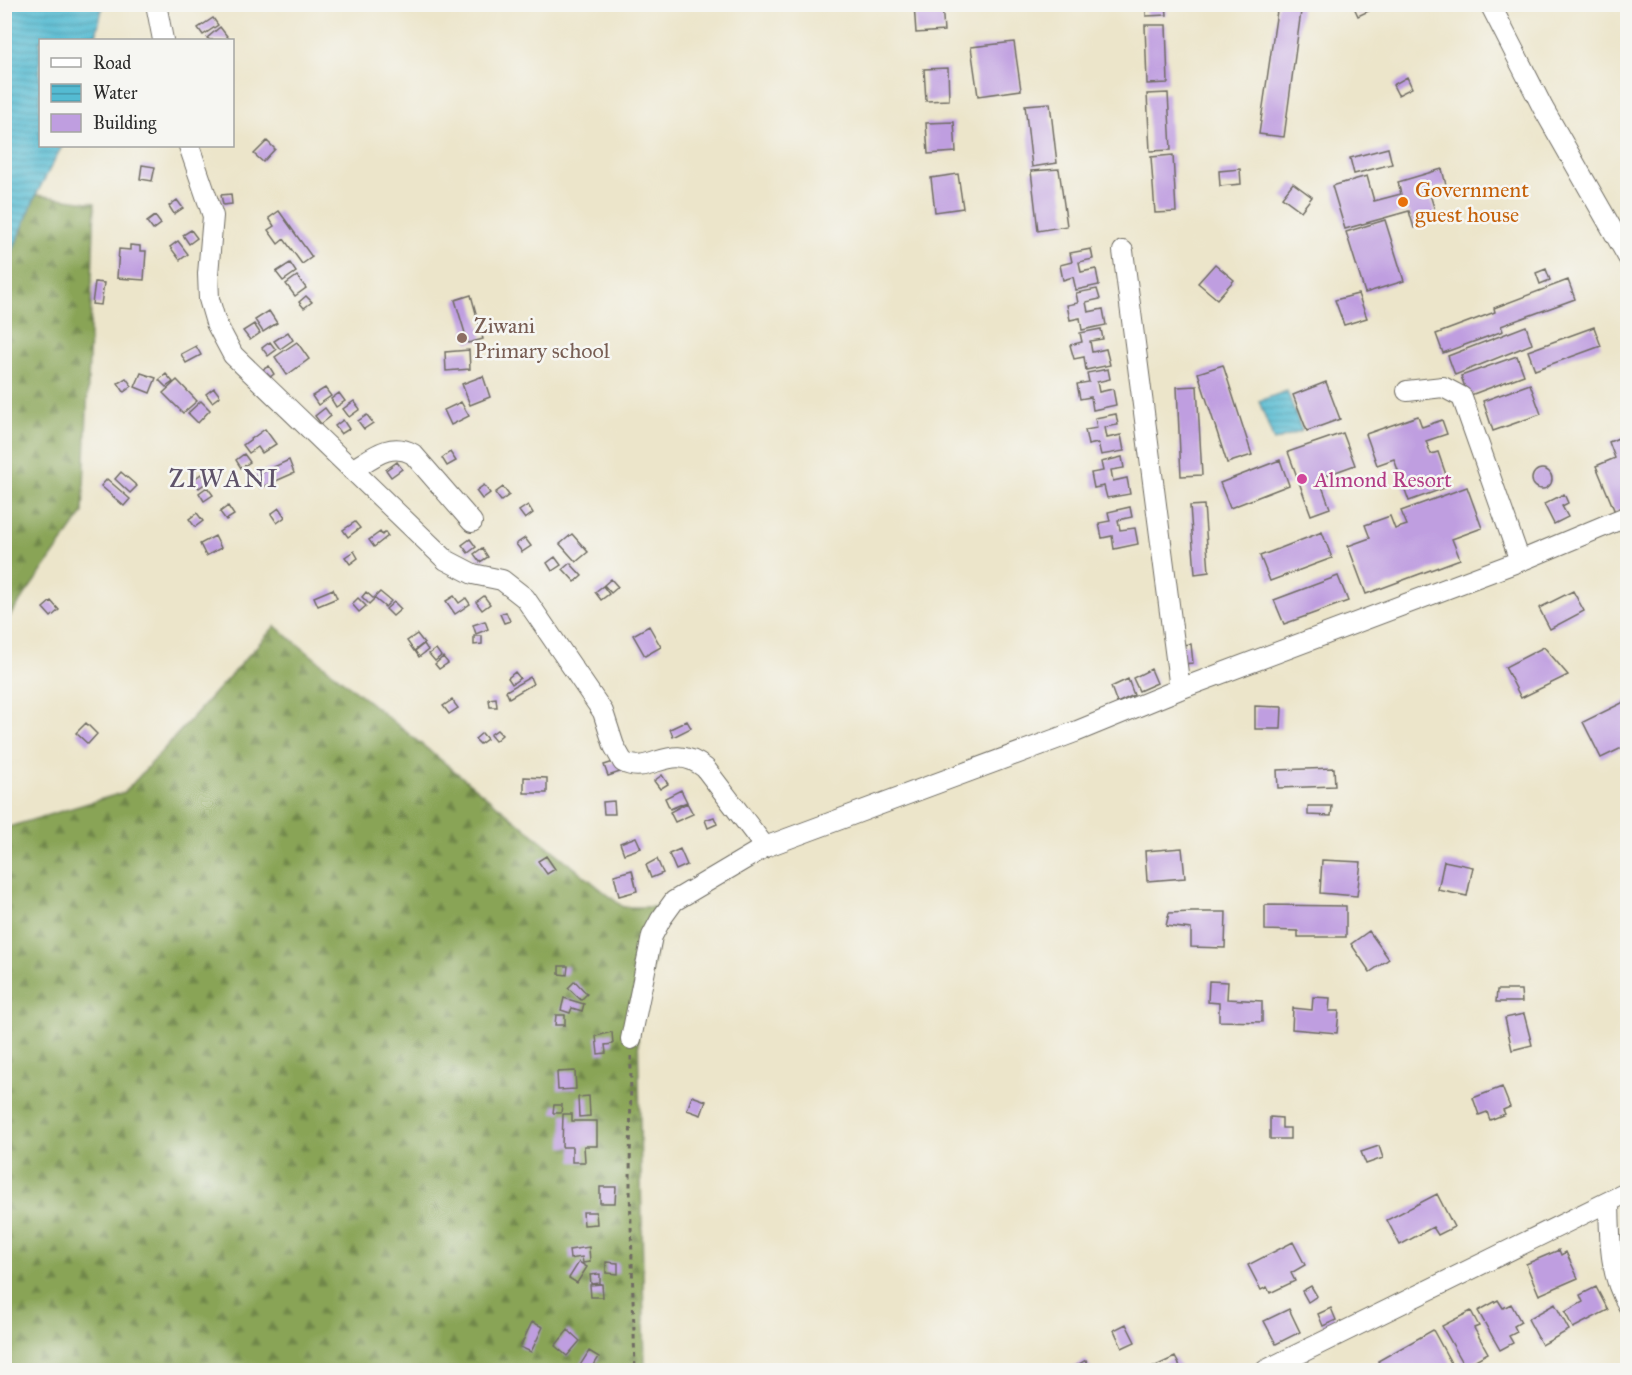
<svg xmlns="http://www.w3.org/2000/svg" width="1632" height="1375" font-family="'IM FELL Great Primer',serif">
<defs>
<pattern id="forest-firs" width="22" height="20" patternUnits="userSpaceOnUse" patternTransform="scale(1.5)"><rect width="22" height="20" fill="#89a457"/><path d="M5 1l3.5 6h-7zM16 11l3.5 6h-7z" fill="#708648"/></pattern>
<pattern id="water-rules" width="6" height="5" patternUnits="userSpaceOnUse" patternTransform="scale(1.5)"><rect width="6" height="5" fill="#54bbd2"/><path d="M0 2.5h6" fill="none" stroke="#4698ab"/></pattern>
</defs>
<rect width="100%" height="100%" fill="#f6f6f2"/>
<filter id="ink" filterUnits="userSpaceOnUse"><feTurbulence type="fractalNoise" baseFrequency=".0167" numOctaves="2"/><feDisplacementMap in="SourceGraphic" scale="12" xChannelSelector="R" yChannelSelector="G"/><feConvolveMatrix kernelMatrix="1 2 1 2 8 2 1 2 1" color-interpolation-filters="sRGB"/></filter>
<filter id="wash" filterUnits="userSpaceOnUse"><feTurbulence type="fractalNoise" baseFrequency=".008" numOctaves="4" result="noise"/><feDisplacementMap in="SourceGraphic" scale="24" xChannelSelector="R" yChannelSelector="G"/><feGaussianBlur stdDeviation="1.35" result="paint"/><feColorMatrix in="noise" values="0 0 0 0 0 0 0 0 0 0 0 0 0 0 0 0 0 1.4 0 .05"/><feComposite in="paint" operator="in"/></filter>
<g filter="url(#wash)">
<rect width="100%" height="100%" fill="#ece5ca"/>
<path fill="url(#forest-firs)" stroke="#5a6841" stroke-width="1.5" d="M36 195 95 203 83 513 5 623V269Z
M275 626 623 907H666L638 1028 645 1370H5V828L125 792Z"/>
<path fill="url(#water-rules)" stroke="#40737e" stroke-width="1.5" d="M5 4 103 5 95 40H40V146H62L36 195 5 269Z
M1287 391 1302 431 1274 441 1259 401Z"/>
<g id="blocks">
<path fill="#bf9ee0" d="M914 4H942L944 31 916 33Z
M1146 4H1166L1167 15 1146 16Z
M1278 4H1302L1284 137 1259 134Z
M1373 4 1375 8 1358 16 1353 5Z
M213 18 218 25 203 35 198 28Z
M1145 25H1166L1168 83 1147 84Z
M220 27 230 40H210L207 38Z
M1014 42 1021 90 978 96 971 47Z
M948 68 949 100 926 101 924 69Z
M1407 77 1412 88 1398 95 1393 85Z
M1168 93 1171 150 1150 151 1147 94Z
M1050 103 1057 163 1032 167 1025 105Z
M954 122 956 152 928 154 926 123Z
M267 141 275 149 263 162 254 154Z
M1388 148 1392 164 1354 174 1350 158Z
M1173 155 1176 212 1155 213 1151 157Z
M142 165 155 167 152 181 140 179Z
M1059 169 1067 226 1038 231 1031 171Z
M1240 169 1241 184 1220 186 1219 171Z
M1442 169 1446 185 1429 191 1438 221 1414 228 1409 211 1345 229 1332 186 1367 176 1374 201 1401 194 1398 182Z
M958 174 963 208 935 212 931 178Z
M1293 183 1312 197 1301 211 1282 197Z
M231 194 232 204 223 205 221 195Z
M177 200 183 208 174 214 169 206Z
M279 211 312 257 302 264 284 239 278 244 268 230 274 226 269 218Z
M155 216 161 224 153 230 147 222Z
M1385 220 1404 281 1365 293 1346 232Z
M191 230 197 238 189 244 183 235Z
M178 241 188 254 180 260 170 247Z
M130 245 140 246V251H146L144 280 117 278 119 249 130 250Z
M1091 249 1093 259 1079 262 1081 272 1096 269 1099 285 1076 290 1073 277 1063 280 1060 265 1072 262 1070 253Z
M290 263 296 272 283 281 276 272Z
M1215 264 1234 280 1217 299 1198 283Z
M1546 269 1550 280 1540 284 1536 273Z
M297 276 306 288 295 296 286 284Z
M1568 280 1575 299 1501 326 1503 331 1443 353 1436 334 1495 312 1494 308Z
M95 282 104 283 101 305 92 304Z
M1097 289 1100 299 1086 302 1088 312 1103 309 1106 325 1082 330 1080 318 1070 320 1067 305 1078 303 1076 293Z
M1358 294 1367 318 1344 325 1335 300Z
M471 295 483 339 468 343 455 300Z
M306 296 312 302 304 308 299 302Z
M269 311 277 323 263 332 255 320Z
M254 324 260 333 250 340 243 331Z
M1526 326 1532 344 1455 375 1448 356Z
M1594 327 1601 346 1535 370 1528 351Z
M1101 329 1103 339 1090 341 1092 352 1106 349 1110 365 1086 370 1084 357 1074 359 1070 345 1082 342 1080 333Z
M288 332 293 340 280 349 274 341Z
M270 342 276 350 268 356 262 348Z
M297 342 309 359 287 375 275 357Z
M196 346 201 355 186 363 181 354Z
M469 350 470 369 446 371 445 352Z
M1517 356 1524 375 1468 396 1461 376Z
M1223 365 1252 455 1227 463 1198 373Z
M269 366 274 374 266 380 260 371Z
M1108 369 1110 379 1097 382 1099 392 1113 389 1116 405 1093 410 1091 397 1080 399 1077 384 1089 382 1087 373Z
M141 373 156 378 150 393 135 387Z
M166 374 173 382 166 387 159 380Z
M483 376 490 397 470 405 462 384Z
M126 378 132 386 124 392 118 383Z
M177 380 197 401 183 413 163 393Z
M1326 382 1340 419 1307 431 1293 395Z
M1530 384 1541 414 1493 431 1483 401Z
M1197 386 1202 475 1181 476 1177 387Z
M214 388 220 396 212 402 206 394Z
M325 388 331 396 318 405 312 396Z
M339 393 345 401 336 407 331 399Z
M201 401 210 410 198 423 188 413Z
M354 401 360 409 349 417 343 409Z
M461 402 469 416 451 425 444 410Z
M325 408 331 416 321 424 315 416Z
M1116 414 1118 425 1105 427 1107 438 1121 435 1124 451 1101 455 1098 443 1088 445 1085 430 1097 428 1095 418Z
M367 415 373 423 364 429 358 421Z
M1418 416 1422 427 1442 420 1447 434 1426 441 1431 454 1438 452 1450 486 1409 501 1394 459 1377 465 1366 434Z
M343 420 349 429 341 434 335 426Z
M265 429 276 444 262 453 258 447 249 453 243 445Z
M1343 433 1355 465 1319 478 1330 508 1311 515 1288 452Z
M1628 434V507L1615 512 1596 466 1615 458 1609 442Z
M450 452 456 461 447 466 442 458Z
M244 454 250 462 241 468 236 460Z
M1122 457 1124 468 1111 470 1113 481 1127 478 1130 494 1107 498 1104 486 1094 488 1091 473 1103 471 1101 462Z
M289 460 294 473 260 488 254 476Z
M1280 460 1289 485 1230 508 1220 483Z
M397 462 402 469 391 477 386 470Z
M1532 479a10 10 0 1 1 20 0a10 10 0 1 1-20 0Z
M121 472 137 486 130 493 115 479Z
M201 474 207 482 199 488 193 480Z
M107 479 130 499 124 506 101 486Z
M484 485 490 493 482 499 476 491Z
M207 487 213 495 204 501 199 493Z
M503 487 509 495 501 501 495 493Z
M1467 487 1482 528 1452 539 1460 559 1366 594 1348 546 1370 538 1365 525 1390 516 1395 529 1407 525 1401 511Z
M1564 494 1568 503 1562 506 1568 517 1554 524 1544 504Z
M528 505 533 513 525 519 519 511Z
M1204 505 1209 572 1195 574 1190 506Z
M228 506 234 515 226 520 220 512Z
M1130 507 1132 517 1118 520 1120 530 1135 528 1138 544 1114 549 1112 536 1102 538 1099 523 1110 521 1108 512Z
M279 508 285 517 277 523 271 514Z
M197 513 203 521 195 527 189 519Z
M355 522 360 528 348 537 343 530Z
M380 532 382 535 385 532 388 536 374 547 369 540Z
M1322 532 1332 558 1270 581 1260 556Z
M572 534 588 552 576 562 560 544Z
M215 536 221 548 206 556 200 544Z
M525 538 531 546 522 552 516 544Z
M470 539 476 547 468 553 462 545Z
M482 548 488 557 480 562 474 554Z
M354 551 358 558 350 564 345 557Z
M555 557 561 565 552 571 547 563Z
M570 563 582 576 575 582 563 569Z
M1338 576 1348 601 1284 624 1274 600Z
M611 579 618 587 611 593 604 585Z
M603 586 609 594 601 600 595 592Z
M333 589 337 598 318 606 314 597Z
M1573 591 1584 611 1550 629 1539 608Z
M366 592 374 599 369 604 362 597Z
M380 592 391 601 385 607 374 598Z
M454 596 459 603 466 598 470 604 455 614 446 601Z
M484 596 490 604 482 610 476 602Z
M358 598 366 606 359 612 352 604Z
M51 601 59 610 51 617 43 608Z
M394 602 401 609 393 616 386 609Z
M506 612 510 621 504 623 500 614Z
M485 621 488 629 476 634 473 625Z
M649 626 661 647 645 656 633 635Z
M417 634 424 643 414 651 407 641Z
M474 636H482V644L474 645Z
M424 644 428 650 419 657 415 651Z
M1191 644 1193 663 1183 664 1180 645Z
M1544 647 1568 675 1521 698 1505 667Z
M436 649 441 656 435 661 429 654Z
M443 657 448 663 439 669 435 664Z
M1151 669 1157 683 1139 691 1133 678Z
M515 672 520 678 512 684 508 678Z
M530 677 533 684 509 698 506 691Z
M1128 679 1134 695 1117 703 1111 687Z
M496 698 497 707H490L489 699Z
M452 700 458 708 449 714 443 706Z
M1628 700V745L1601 758 1583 722Z
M1255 706 1282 707 1281 729H1255Z
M687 721 691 728 673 737 670 729Z
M86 723 97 734 88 744 76 733Z
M497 730 502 735 495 741 490 735Z
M482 733 487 739 480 744 475 739Z
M620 760 623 771 608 776 604 765Z
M1334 768 1335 786 1278 788 1277 770Z
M662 775 668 784 660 789 654 781Z
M524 777 547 778V793H524Z
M681 790 687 802 670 809 665 798Z
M1628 790V811L1620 794Z
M614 801 615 814H604L603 802Z
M687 803 693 814 675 822 670 812Z
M1308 806H1332L1331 816 1308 815Z
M714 817 717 824 708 828 705 820Z
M636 837 641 848 624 854 620 843Z
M1182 848 1185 878 1147 881 1145 851Z
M680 849 687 865 676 870 669 854Z
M546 856 555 869 547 874 538 861Z
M657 859 663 873 651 878 646 865Z
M1322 860 1361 862 1357 896 1320 893Z
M1444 861 1473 867 1467 896 1438 890Z
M632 870 637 891 619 896 614 875Z
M1265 905 1346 906V937H1298V931L1265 930Z
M1192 912H1226L1225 948 1191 947V929L1166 926 1169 913Z
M1369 931 1389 959 1370 972 1351 944Z
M559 966H568L567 975 559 974Z
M575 981 587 994 581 1000 568 988Z
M1209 981 1228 982 1227 999 1262 1001V1022L1219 1021V1003L1208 1002Z
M1497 990H1521L1522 1002H1496Z
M1313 997 1330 998 1329 1011H1339L1337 1033 1292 1029 1293 1008 1312 1010Z
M564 998 584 1004 582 1011 572 1008 570 1013 561 1010Z
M1524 1014 1532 1045 1512 1050 1505 1018Z
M556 1015H565V1025H555Z
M612 1032 613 1044 605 1045 606 1053 598 1054 596 1036Z
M575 1071 576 1089 558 1090 557 1072Z
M1502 1087 1510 1107 1503 1110 1505 1114 1490 1120 1487 1112 1479 1115 1473 1098Z
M589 1096 590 1116 579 1117 578 1097Z
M692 1096 706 1101 701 1115 687 1110Z
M554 1105H562L561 1113H553Z
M563 1114H572V1121H597V1146H584L585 1162H572V1147H562Z
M1270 1117 1282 1118V1128H1290V1139H1270Z
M1379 1146 1383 1158 1366 1164 1361 1152Z
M600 1187H616L615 1203H600Z
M1437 1194 1454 1227 1438 1235 1433 1227 1400 1245 1387 1220Z
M583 1212H596L597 1224 584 1225Z
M1293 1242 1305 1265 1291 1273 1295 1281 1270 1293 1267 1287 1261 1290 1248 1265Z
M589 1247 590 1262 583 1263 582 1257 570 1259 569 1250Z
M1559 1250 1561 1255 1566 1252 1578 1278 1539 1295 1526 1264Z
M579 1262 587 1267 577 1283 569 1278Z
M606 1262 618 1263V1274L606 1273Z
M600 1274V1283L591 1284 590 1275Z
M602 1284 603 1297H591L590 1285Z
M1311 1286 1317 1296 1308 1302 1302 1291Z
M1596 1287 1608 1310 1573 1328 1565 1312 1583 1302 1580 1295Z
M1498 1300 1503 1308 1511 1304 1521 1322 1514 1326 1517 1332 1509 1336 1513 1343 1500 1350 1478 1311Z
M1555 1304 1569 1330 1542 1345 1528 1319Z
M1331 1308 1336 1320 1323 1326 1318 1314Z
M1289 1309 1300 1332 1276 1344 1264 1321Z
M1471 1311 1479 1326 1474 1328 1488 1353 1465 1366 1442 1326Z
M532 1322 543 1327 531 1352 520 1347Z
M1126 1324 1135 1342 1122 1348 1114 1330Z
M568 1330 580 1341 567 1356 555 1346Z
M1433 1330 1451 1363 1438 1370H1384L1378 1361Z
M589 1351 599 1357 591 1370H585L579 1367Z
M1175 1357 1182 1370H1150L1149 1369Z
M1086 1360 1092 1370H1076L1074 1367Z"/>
</g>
</g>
<g filter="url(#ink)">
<use href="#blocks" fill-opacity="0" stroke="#6f6c63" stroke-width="1.5"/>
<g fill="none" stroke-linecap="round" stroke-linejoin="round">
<defs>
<path id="minor" d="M156 4 163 40
M1490 4 1543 108 1628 257
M189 146 213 216 208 274 209 299 216 323 233 355 446 560 473 574 502 580 525 598 603 712 614 746 623 762C650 777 670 740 705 768L765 847
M1123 251 1180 689
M1407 391 1443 387 1462 397 1520 561
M352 470C372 458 390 441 413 454L472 522
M631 1039 652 936 661 919 674 901 765 847 1075 732 1180 689 1520 561 1628 516
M1609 1202C1610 1237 1609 1274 1628 1305
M1266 1370 1628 1192"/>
</defs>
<use href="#minor" stroke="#6f6c63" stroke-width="22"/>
<path stroke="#6f6c63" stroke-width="3" stroke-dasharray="4.5 4.5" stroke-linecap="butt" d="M631 1056 630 1188 635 1370"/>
<use href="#minor" stroke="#fff" stroke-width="20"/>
</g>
</g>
<circle fill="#e8710a" stroke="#f6f6f2" stroke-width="2" cx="1403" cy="202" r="6"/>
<circle fill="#8d6e63" stroke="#f6f6f2" stroke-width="2" cx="462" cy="338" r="6"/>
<circle fill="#d1479c" stroke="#f6f6f2" stroke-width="2" cx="1302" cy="479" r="6"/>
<g text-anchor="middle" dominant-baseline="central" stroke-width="5" stroke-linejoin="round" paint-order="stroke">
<g font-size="22" fill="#c56008" stroke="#f6f6f2" text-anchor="start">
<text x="1415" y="189">Government<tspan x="1415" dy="25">guest house</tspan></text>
</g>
<g font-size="22" fill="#785e54" stroke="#f6f6f2" text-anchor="start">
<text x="474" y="325">Ziwani<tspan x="474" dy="25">Primary school</tspan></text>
</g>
<g font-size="22" fill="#b23c85" stroke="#f6f6f2" text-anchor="start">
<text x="1314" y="479">Almond Resort</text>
</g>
<g font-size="26" letter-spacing="1.5" fill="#5f536a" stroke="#f6f6f2">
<text x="224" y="478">ZIWANI</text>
</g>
</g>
<rect width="1632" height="1375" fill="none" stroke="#f6f6f2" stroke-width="24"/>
<rect x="39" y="39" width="195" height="108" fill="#f6f6f2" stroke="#a5a5a2" stroke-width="1.5"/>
<rect x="51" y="58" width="30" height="9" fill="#ffffff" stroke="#a5a5a2" stroke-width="1.5"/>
<text x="93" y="69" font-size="18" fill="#2b2b2b">Road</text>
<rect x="51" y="84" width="30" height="18" fill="url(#water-rules)" stroke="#a5a5a2" stroke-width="1.5"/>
<text x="93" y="99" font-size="18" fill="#2b2b2b">Water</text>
<rect x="51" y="114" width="30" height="18" fill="#bf9ee0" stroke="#a5a5a2" stroke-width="1.5"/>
<text x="93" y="129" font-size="18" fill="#2b2b2b">Building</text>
</svg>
